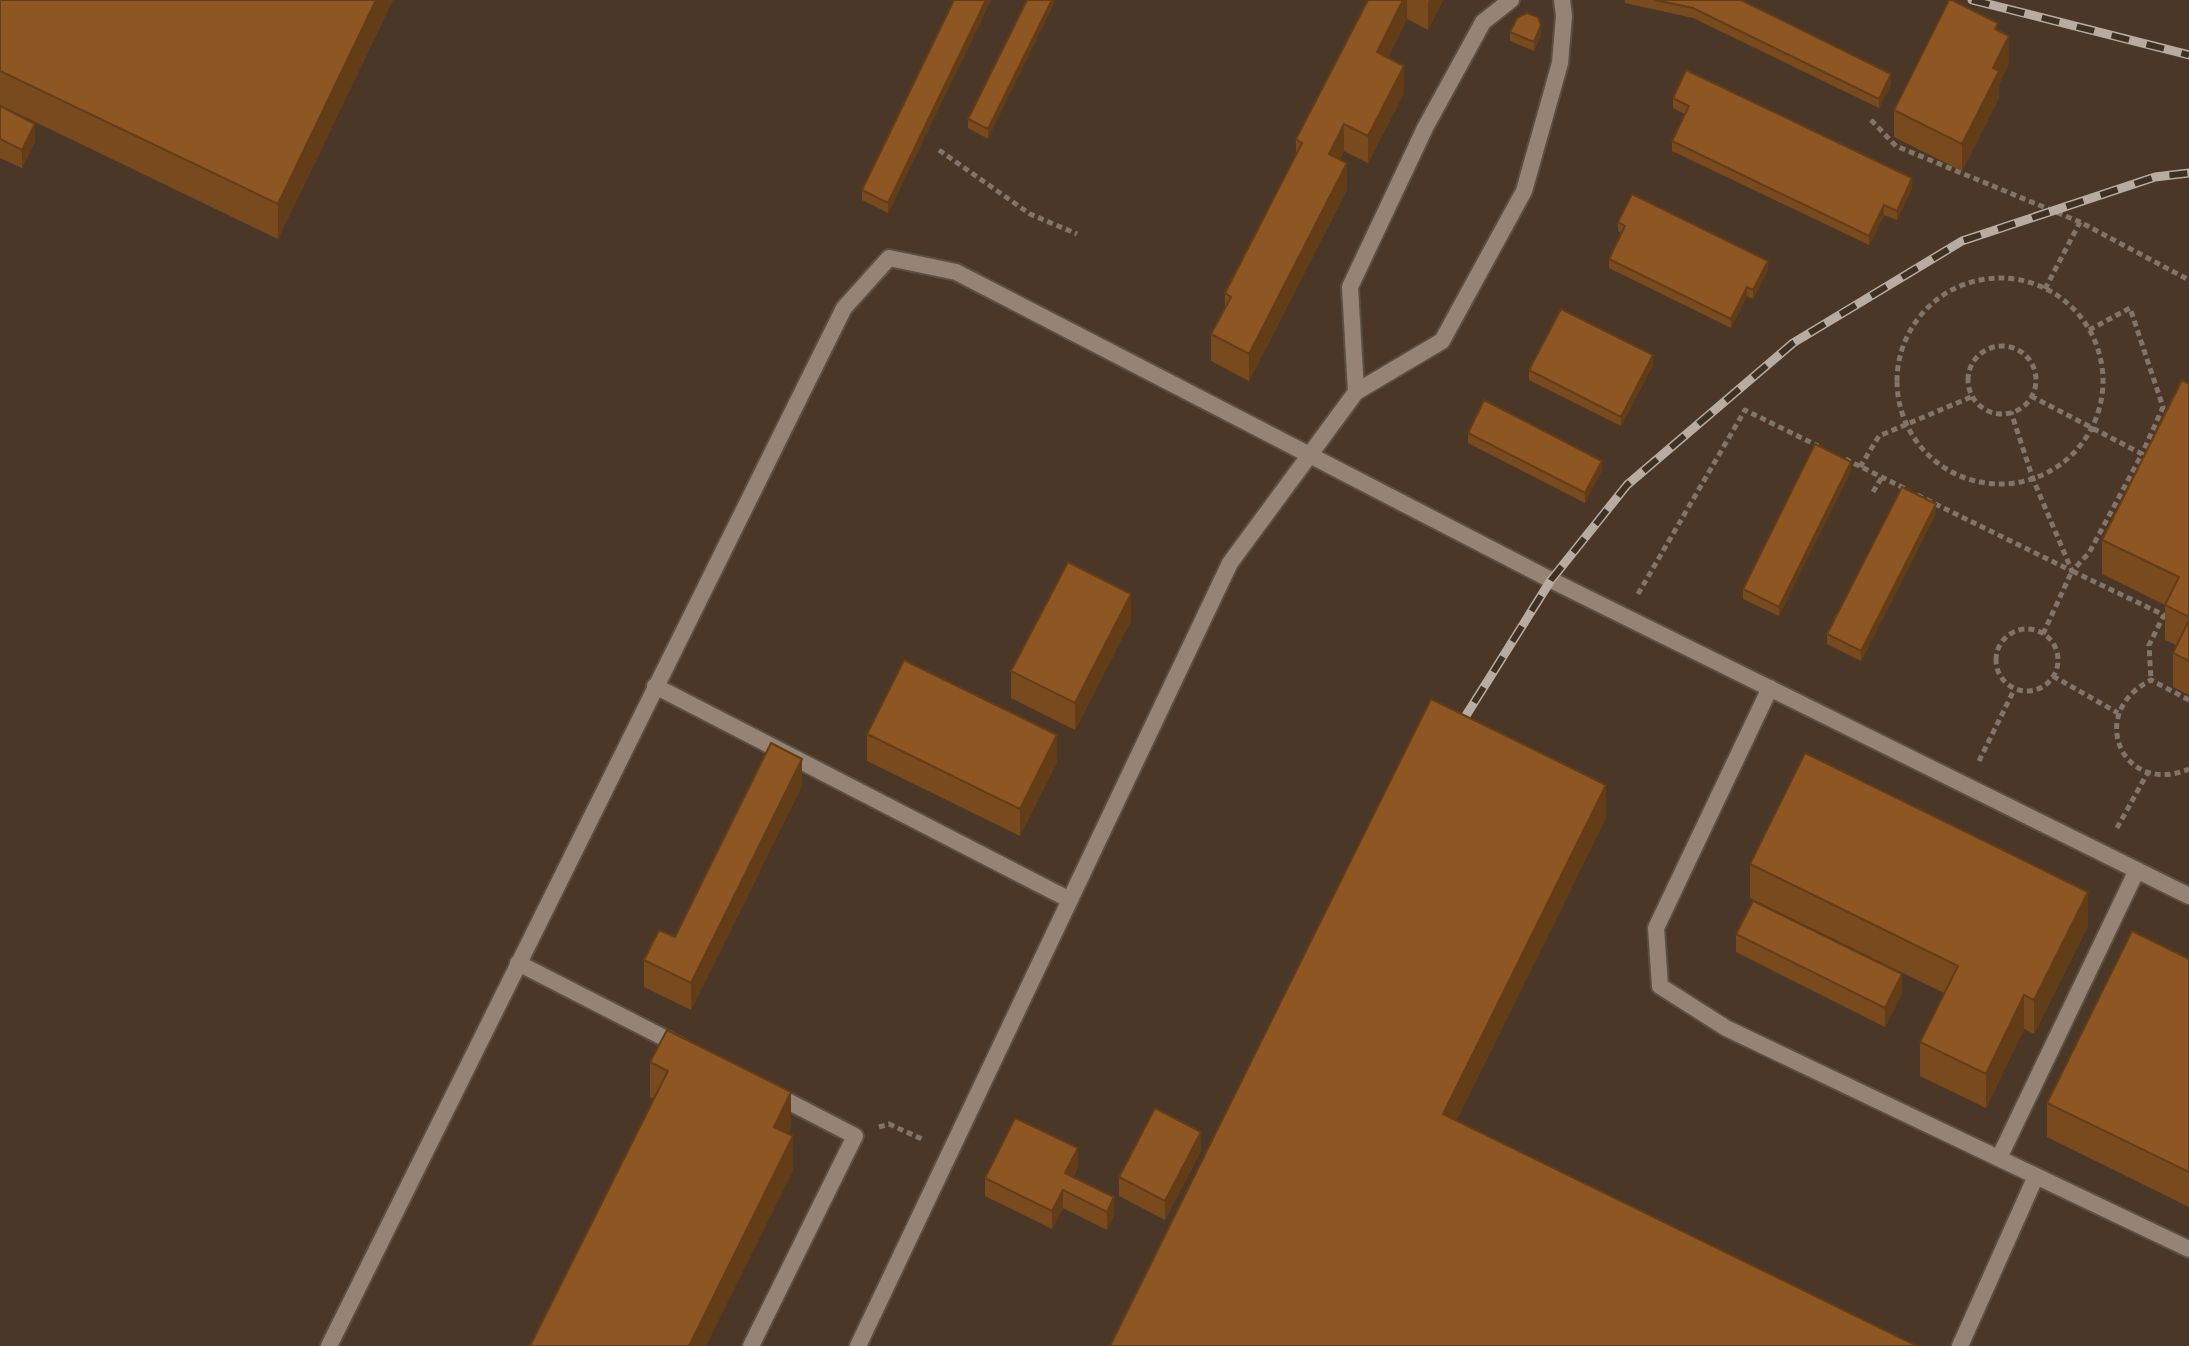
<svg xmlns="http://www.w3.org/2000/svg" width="2189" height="1346" font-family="'PT Sans',sans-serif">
<rect width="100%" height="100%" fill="#3f3024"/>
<path fill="#4b3727" d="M0 0H2189V1346H0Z"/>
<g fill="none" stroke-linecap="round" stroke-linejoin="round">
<defs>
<path id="service" d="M1356 392 1350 287 1425 128 1483 22 1511 0
M655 686 1070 900
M1770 688 1656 928 1660 986 1726 1028 2189 1249
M518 963 680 1046
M1999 1158 2137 870
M329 1346 844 308 889 258 956 272 1551 580 2189 896
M751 1346 855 1136 772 1093
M858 1346 1230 563 1356 392 1442 341 1524 191 1560 63 1564 16 1562 0
M1960 1346 2036 1176"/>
</defs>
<use href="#service" stroke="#5b4f44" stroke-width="20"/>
<path stroke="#81746a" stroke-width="5" stroke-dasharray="6 4" stroke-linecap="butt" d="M1871 120 1896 146 2080 222
M939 150 1030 214 1077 234
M1897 381a103 103 0 1 1 206 0a103 103 0 1 1-206 0Z
M2045 289 2080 222 2189 280
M2089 330 2130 308 2163 407 2142 454
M1968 380a34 34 0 1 1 68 0a34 34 0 1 1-68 0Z
M2031 396 2142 454 2089 553 2072 571
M1845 459 1908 490
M1860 467 1879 436 1971 397
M1873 492 1882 477
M1917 495 2072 571 2033 479 2011 412
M1638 594 1745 410 1818 446
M1996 660a31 31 0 1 1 62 0a31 31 0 1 1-62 0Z
M2043 634 2072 571 2164 615 2149 645 2151 680
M2053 676 2118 713
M2189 700 2151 680C2085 713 2123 797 2189 769
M1979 761 2014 690
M2117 828 2147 774
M879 1127 889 1124 924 1140"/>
<use href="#service" stroke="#958375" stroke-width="16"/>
<defs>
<path id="rail" d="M1972 0 2189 55
M1455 733 1551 580 1627 485 1793 343 1962 241 2155 177 2189 173"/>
</defs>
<use href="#rail" stroke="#b7aba2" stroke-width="9"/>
<use href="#rail" stroke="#3f3024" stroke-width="6" stroke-dasharray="18" stroke-linecap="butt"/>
</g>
<path fill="#794a1e" d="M0 0H393L278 239 0 105Z
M954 0H991L888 213 862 200V190Z
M1027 0 988 139 968 128V119Z
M1368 0H1443L1428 30 1407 19 1388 57 1404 93 1368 163 1344 151 1340 159 1347 190 1249 381 1211 361V334L1225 308V293L1296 155V139Z
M1625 0H1741L1891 84 1879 108 1693 18 1625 3Z
M1998 31 2009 63 1999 84V98L1962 171 1894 137V110Z
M1510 32 1541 35 1534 51 1510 41Z
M1673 98 1912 188 1897 220 1884 215 1869 245 1672 151V141L1685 114 1673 108Z
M0 106 35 142 22 168 0 158Z
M1618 222 1768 270 1753 299 1747 296 1731 328 1609 268V259L1622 233 1618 231Z
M1653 365 1621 426 1529 380V370Z
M2189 384V695L2173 687V653L2176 645 2165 640V605L2102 574V540Z
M1468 433 1602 470 1585 503 1468 443Z
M1851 471 1779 616 1743 599V589Z
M1936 514 1861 661 1827 644V634Z
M1131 621 1075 730 1011 698V671Z
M867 734 1057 762 1020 836 867 761Z
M802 786 691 1010 644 987V960L675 937Z
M1750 864 2088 926 2034 1034 2024 1029 1986 1108 1920 1076V1042L1944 993 1750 898Z
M1736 934 1902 993 1885 1027 1736 952Z
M2189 959V1207L2047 1137V1103Z
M650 1062 791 1127 788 1133 793 1171 650 1097Z
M1201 1151 1165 1220 1119 1196V1177Z
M1078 1167 1073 1177 1114 1216 1107 1230 1063 1208 1052 1229 985 1196V1178Z"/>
<path fill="#633c18" d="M376 0H393L278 239V204Z
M986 0H991L888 213V203Z
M1052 0H1056L988 139V129Z
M1403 0H1407V19L1377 79V52Z
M1429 0H1443L1428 30V3Z
M1541 25V35L1534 51V42Z
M2009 36V63L1999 84V98L1962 171V144L1993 68Z
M1404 66V93L1368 163V136Z
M1891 74V84L1879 108V99Z
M35 124V142L22 168V150Z
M1344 124V151L1329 181V154Z
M1347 163V190L1249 381V354Z
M1912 178V188L1897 220V211Z
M1884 205V215L1869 245V236Z
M1768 261V270L1753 299V290Z
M1747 287V296L1731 328V319Z
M1653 355V365L1621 426V417Z
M1602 461V470L1585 503V493Z
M1851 462V471L1779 616V607Z
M1936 504V514L1861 661V651Z
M1131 594V621L1075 730V703Z
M1057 735V762L1020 836V809Z
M802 759V786L691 1010V983Z
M1606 785V819L1443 1148V1114Z
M2088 892V926L2034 1034V1000Z
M1902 974V993L1885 1027V1008Z
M2024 995V1029L1986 1108V1074Z
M791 1092V1127L774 1161V1127Z
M1201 1132V1151L1165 1220V1201Z
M793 1136V1171L706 1346H689Z
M1078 1148V1167L1065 1192V1173Z
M1063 1190V1208L1052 1229V1211Z
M1114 1197V1216L1107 1230V1212Z"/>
<path fill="#8d5623" stroke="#633c18" stroke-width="2" d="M0 0H376L278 204 0 71Z
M954 0H986L888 203 862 190Z
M1027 0H1052L988 129 968 119Z
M1368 0H1403L1377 52 1404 66 1368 136 1344 124 1329 154 1347 163 1249 354 1211 334 1231 297 1225 293 1302 143 1296 139Z
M1655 0H1741L1891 74 1879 99 1693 8Z
M1949 0H1952L1998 23 1995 29 2009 36 1993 68 1999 71 1962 144 1894 110Z
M1527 13 1538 17 1541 25 1534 42 1510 32 1517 18Z
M1686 70 1912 178 1897 211 1884 205 1869 236 1672 141 1689 106 1673 98Z
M0 106 35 124 22 150 0 139Z
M1632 194 1768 261 1753 290 1747 287 1731 319 1609 259 1625 226 1618 222Z
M1561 309 1653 355 1621 417 1529 370Z
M2182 380 2189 384V617L2165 605 2179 577 2102 540Z
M1484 400 1602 461 1585 493 1468 433Z
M1815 444 1851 462 1779 607 1743 589Z
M1902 487 1936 504 1861 651 1827 634Z
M1068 562 1131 594 1075 703 1011 671Z
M2189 620V661L2173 653Z
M904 660 1057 735 1020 809 867 734Z
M1431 699 1606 785 1443 1114 1917 1346H1110Z
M771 743 802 759 691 983 644 960 659 930 675 937Z
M1805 753 2088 892 2034 1000 2024 995 1986 1074 1920 1042 1958 966 1750 864Z
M1753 901 1902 974 1885 1008 1736 934Z
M2132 931 2189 959V1172L2047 1103Z
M667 1030 791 1092 774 1127 793 1136 689 1346H530L668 1071 650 1062Z
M1155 1108 1201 1132 1165 1201 1119 1177Z
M1015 1118 1078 1148 1065 1173 1114 1197 1107 1212 1063 1190 1052 1211 985 1178Z"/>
</svg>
